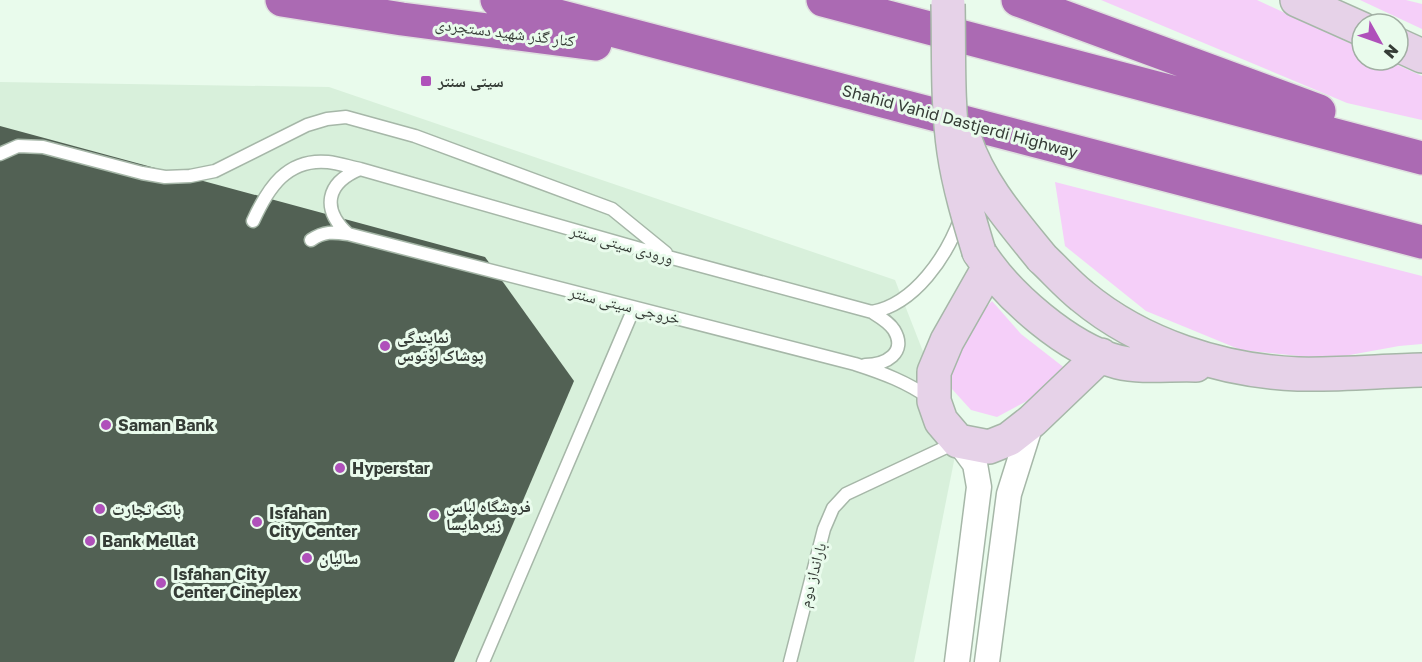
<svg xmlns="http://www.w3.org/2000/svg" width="1422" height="662" font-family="'Golos Text','Noto Naskh Arabic',sans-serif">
<rect width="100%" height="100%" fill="#e9fbec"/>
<path fill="#d8f0db" d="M0 82 329 87 895 280 958 441 914 662H0Z"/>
<path fill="#f5cff9" d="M1101 0H1257L1362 49V60H1387L1422 76V120L1347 103Z
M1360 0H1406L1422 4V29Z
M1055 182 1422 276V344L1399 346 1328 359 1241 350 1146 311 1065 246Z
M992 301 1021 334 1066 369 1027 401 997 417 971 410 952 389 950 365 962 334Z"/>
<path fill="#526154" d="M0 126 485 257 574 381 454 662H0Z"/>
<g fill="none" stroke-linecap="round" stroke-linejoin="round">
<defs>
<path id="lane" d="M0 154 18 146 43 147 142 173 165 177 190 176 215 171 307 125 327 119 346 117 415 136 612 209 666 253
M253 221C268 188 287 158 328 162 338 163 350 167 360 169L672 258 872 312C915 304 947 256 961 217
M348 234C321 209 326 183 360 169
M311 240C324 231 333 232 348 234L855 364C883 373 907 382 931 399
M865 365C885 365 908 353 894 330 889 322 880 317 872 312
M483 662 634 308
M790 662 824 529 833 508 846 494 957 442"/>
<path id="street" d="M957 662 979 487 975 464 958 441
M987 662 1009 494 1032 421"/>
<path id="secondary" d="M1297 0 1362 29
M1398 45 1422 56
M979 252C1006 295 1068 349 1118 362 1143 368 1170 364 1196 365
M1042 258C1055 270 1068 285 1082 296 1141 345 1222 371 1298 374 1339 375 1381 371 1422 370
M989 267 947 341 934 372V401L941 421 958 441 989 447 1009 439 1032 421 1101 355"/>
<path id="highway" d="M282 0 402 19 595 44
M497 0 1422 242
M823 0 1422 158
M1018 0 1319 111"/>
</defs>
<use href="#lane" stroke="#a6b7a8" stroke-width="15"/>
<use href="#street" stroke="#a6b7a8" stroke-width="27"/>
<use href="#secondary" stroke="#a6b7a8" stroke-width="36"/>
<use href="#highway" stroke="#dfe0df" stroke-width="36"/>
<use href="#lane" stroke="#fff" stroke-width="12"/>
<use href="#street" stroke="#fff" stroke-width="24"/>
<use href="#secondary" stroke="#e6d2e8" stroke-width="33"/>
<use href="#highway" stroke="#ab6ab3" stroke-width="33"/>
<defs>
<path id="secondary-bridge" d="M948 4C949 53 947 104 954 152 959 186 969 219 979 252
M965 140C980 185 1012 221 1042 258"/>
</defs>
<use href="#secondary-bridge" stroke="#a6b7a8" stroke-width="36" stroke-linecap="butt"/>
<use href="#secondary-bridge" stroke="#e6d2e8" stroke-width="33"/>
</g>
<g fill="#af51ba" stroke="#e9fbec" stroke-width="2">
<rect x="420" y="75" width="12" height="12" rx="3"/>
<circle cx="385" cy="346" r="6"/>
<circle cx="106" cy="425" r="6"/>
<circle cx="340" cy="468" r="6"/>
<circle cx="100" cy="509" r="6"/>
<circle cx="434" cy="515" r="6"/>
<circle cx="257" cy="522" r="6"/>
<circle cx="90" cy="541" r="6"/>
<circle cx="307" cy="558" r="6"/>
<circle cx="161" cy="583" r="6"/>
</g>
<g text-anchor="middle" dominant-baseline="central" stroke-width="6" stroke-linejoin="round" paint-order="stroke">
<g font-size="16" fill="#353c36" stroke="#e9fbec">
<text transform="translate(505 32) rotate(7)">کنار گذر شهید دستجردی</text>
<text transform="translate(960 121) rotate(15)">Shahid Vahid Dastjerdi Highway</text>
<text transform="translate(622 244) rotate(16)">ورودی سیتی سنتر</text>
<text transform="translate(625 305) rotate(14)">خروجی سیتی سنتر</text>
<text transform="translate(812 575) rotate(-75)">بارانداز دوم</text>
</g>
<g font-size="16" font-weight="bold" fill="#353c36" stroke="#e9fbec" text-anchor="start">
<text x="438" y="81">سیتی سنتر</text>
<text x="397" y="337">نمایندگی<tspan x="397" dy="18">پوشاک لوتوس</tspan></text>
<text x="118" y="425">Saman Bank</text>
<text x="352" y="468">Hyperstar</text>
<text x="446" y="506">فروشگاه لباس<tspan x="446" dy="18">زیر مایسا</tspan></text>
<text x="112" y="509">بانک تجارت</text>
<text x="269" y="513">Isfahan<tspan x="269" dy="18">City Center</tspan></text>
<text x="102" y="541">Bank Mellat</text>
<text x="319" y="558">سالیان</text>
<text x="173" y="574">Isfahan City<tspan x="173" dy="18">Center Cineplex</tspan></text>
</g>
</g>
<g transform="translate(1380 42) rotate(130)"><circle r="28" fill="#e9fbec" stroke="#a1afa3" stroke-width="1.5"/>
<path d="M0-4.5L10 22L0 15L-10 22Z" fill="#af51ba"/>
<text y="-9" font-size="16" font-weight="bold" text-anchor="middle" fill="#353c36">N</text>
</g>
</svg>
